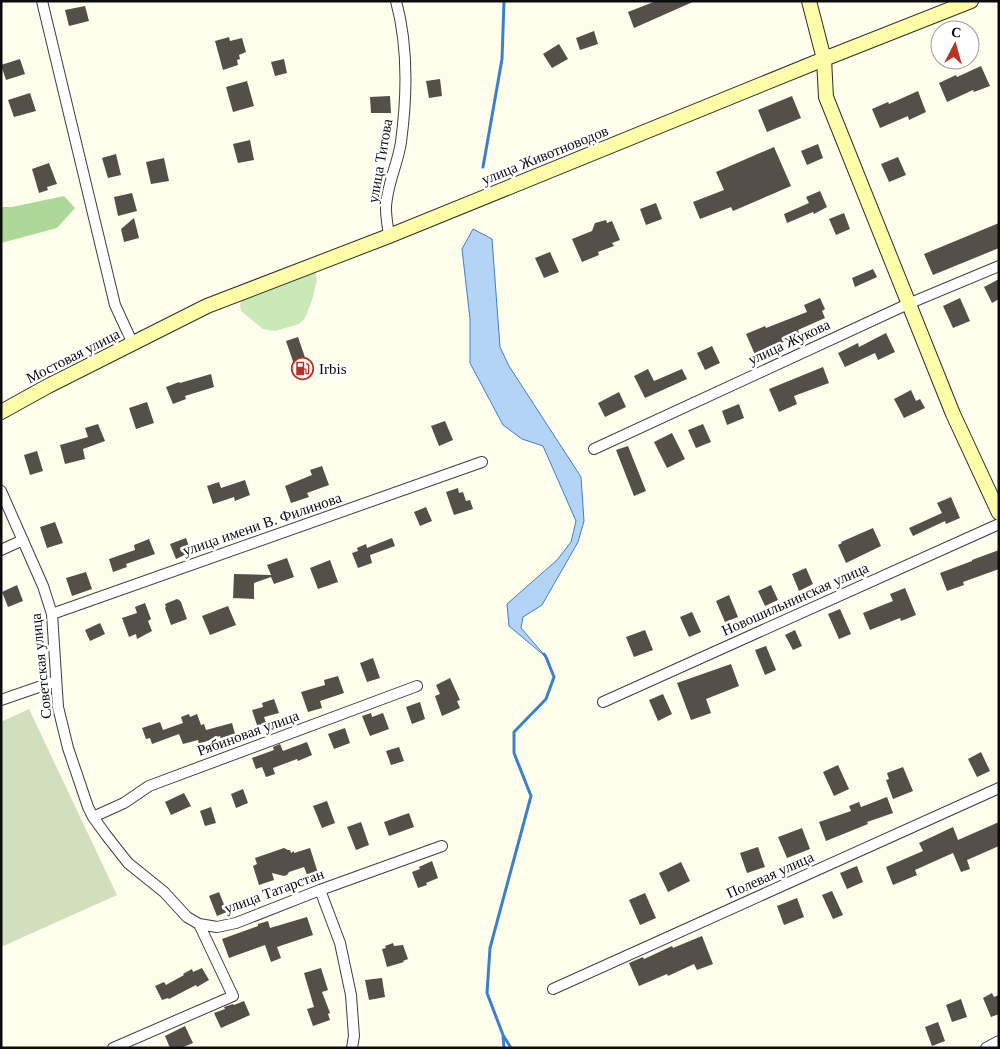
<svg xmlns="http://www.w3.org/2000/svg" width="1000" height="1049" font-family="Georgia,serif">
<rect width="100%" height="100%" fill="#fffdec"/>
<path fill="#cbe8b7" d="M315 270 317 280 312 300 305 318 299 324 275 331 263 329 241 311 240 305 242 298Z"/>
<path fill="#add897" d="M64 196 75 208 57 228 1 243V207H12Z"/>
<path fill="#d1dfbf" d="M29 709 117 895 1 947V722Z"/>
<path fill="#b3d4f4" stroke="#3b81c9" d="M473 229 492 239 500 347 509 366 581 477 584 521 578 542 542 605 523 617 521 628 546 657 509 626 507 604 557 560 571 542 576 521 543 446 522 439 503 425 470 363V319L462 249Z"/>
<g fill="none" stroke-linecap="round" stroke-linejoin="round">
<path stroke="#3b81c9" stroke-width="3" d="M483 167 502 59 504 1
M503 1036 504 1048
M511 1048 503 1035 487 993 490 948 531 796 514 753V732L546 699 554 677 546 657 544 654"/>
</g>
<path fill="#554f49" d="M656 1H695L634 28 628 12Z
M85 6 89 21 69 26 65 10Z
M594 31 598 44 580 50 576 38Z
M229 37 230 41 242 38 246 52 239 55 240 59 237 60 238 65 223 70 215 41Z
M559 44 568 59 552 68 543 54Z
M20 59 25 74 6 80 1 65Z
M284 59 287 73 275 76 271 62Z
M981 66 990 86 974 92 973 90 947 102 939 83 956 75 957 77Z
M440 79 442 96 429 98 426 81Z
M247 81 254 106 233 112 226 87Z
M918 91 926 112 909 120 908 116 880 128 872 109 888 102 889 104Z
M30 93 36 111 14 117 8 100Z
M390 96 391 113H371L370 97Z
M792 96 801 118 767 132 758 110Z
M250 140 254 160 238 163 233 144Z
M818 144 823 158 807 165 801 151Z
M774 147 791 186 733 211 731 207 700 219 693 202 724 190 716 172Z
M116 154 121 175 108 178 102 158Z
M898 157 906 175 889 182 881 164Z
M164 158 169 181 151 184 146 162Z
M49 163 57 184 47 187 48 190 39 193 32 169Z
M820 191 827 207 814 214 813 212 787 223 784 214 809 203 806 197Z
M132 193 137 211 118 216 114 197Z
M656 203 662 219 646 225 640 209Z
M844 213 850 229 836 235 829 219Z
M134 218 139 238 124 242 121 229Z
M606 220 607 223 612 221 620 240 612 243 614 246 598 252 599 255 582 262 572 239 592 231 595 223Z
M999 223V248L933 275 924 254Z
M550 252 559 272 544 278 535 258Z
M873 269 877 277 855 287 852 278Z
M999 279V299L992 303 984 287Z
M820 298 825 309 822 311 825 318 798 330 800 336 773 346 775 349 756 357 746 334 765 326 766 328 807 312 804 305Z
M960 298 970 321 953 328 943 306Z
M886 333 895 352 878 360 875 353 845 367 838 353 858 343 859 347Z
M298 337 310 372 298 376 286 341Z
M712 346 720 363 705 370 697 353Z
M823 367 829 383 794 396 797 404 779 412 769 389Z
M648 369 654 381 682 369 687 379 645 398 634 376Z
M211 374 214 387 185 396 186 399 173 404 166 387 179 382 180 383Z
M911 390 916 401 920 399 925 408 904 418 894 399Z
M619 392 626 407 605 417 598 403Z
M147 402 154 423 136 429 129 408Z
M739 404 744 418 727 425 722 411Z
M445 421 453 440 439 446 431 426Z
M98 424 105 441 83 449 85 459 65 464 60 445 88 437 85 428Z
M703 424 711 442 696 448 688 430Z
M672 433 685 459 667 468 654 442Z
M628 446 646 491 634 496 616 450Z
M37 451 43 471 30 475 24 455Z
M322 466 329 485 307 493 309 497 291 503 285 486 312 475 310 470Z
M245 480 250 495 235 501 234 497 213 504 207 486 219 482 221 488Z
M458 488 459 493 463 492 466 501 470 500 473 509 454 515 446 492Z
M951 497 960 518 946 524 945 521 913 536 909 528 942 513 937 503Z
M426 507 432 521 420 526 414 512Z
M55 522 63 543 47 548 40 527Z
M873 528 881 546 846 563 838 545 842 543 841 542Z
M186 538 191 552 176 559 170 544Z
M392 538 395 546 370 555 372 563 358 568 352 553 358 551 357 548 366 544 367 548Z
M149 539 155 554 126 564 127 567 113 572 109 559 135 550 134 545Z
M999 550V569L963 582 964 585 947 591 940 573 972 561V560Z
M287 558 294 577 274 584 271 577 254 583V599L233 598 234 574 271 575 267 565Z
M330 560 338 582 318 589 310 568Z
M806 568 813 584 799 591 792 574Z
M86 572 92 589 72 596 66 578Z
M17 585 23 601 8 607 2 592Z
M771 585 778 600 765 606 758 591Z
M905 588 916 615 901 621 900 618 870 630 863 613 893 601 890 594Z
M729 595 738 617 725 622 716 601Z
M177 599 179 600 181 602 187 619 171 625 165 608 166 607 165 604Z
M145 603 151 619 148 621 152 631 137 639 136 634 129 637 122 618 137 613 135 607Z
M228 606 236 625 210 635 202 616Z
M840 609 851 634 839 639 828 614Z
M692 612 701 632 689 637 680 617Z
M100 623 105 634 90 641 85 630Z
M645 630 653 650 634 657 626 637Z
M795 630 802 646 793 650 785 635Z
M766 646 776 670 765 675 755 650Z
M373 658 380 678 367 682 360 663Z
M731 664 739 686 706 699 711 713 691 720 677 683Z
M338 676 344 693 320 701 322 708 308 712 301 692 325 685 324 680Z
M450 678 460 700 457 701 460 708 442 716 435 696 440 694 436 685Z
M663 694 672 714 658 721 649 700Z
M274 699 279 713 264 717 267 726 258 728 252 710 263 707 262 703Z
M420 702 425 719 412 724 406 707Z
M371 713 372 717 383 713 389 729 370 736 362 716Z
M189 714 190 717 197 714 201 725 204 724 206 730 232 723 237 741 223 745 220 736 199 744 198 740 183 744 179 734 152 744 150 738 146 739 142 728 160 722 163 730 183 723 181 717Z
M345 728 350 743 334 749 328 734Z
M307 742 312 755 298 761 297 759 273 768 275 774 266 777 262 767 256 769 252 758 274 750 273 747 280 744 283 751Z
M399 747 404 761 391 765 386 751Z
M981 752 990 771 977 777 968 759Z
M838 765 849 789 834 796 823 772Z
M903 767 913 791 893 799 886 780 889 779 887 773Z
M243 789 248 803 236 808 231 794Z
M184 793 191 806 171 815 165 802Z
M887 797 893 813 867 822 868 824 826 841 819 822 851 811 849 806 859 802 861 807Z
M327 801 335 823 322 828 313 806Z
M211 807 216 823 205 826 200 811Z
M409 813 414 827 389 836 384 822Z
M361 822 369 845 356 850 347 827Z
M999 822V846L967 860 970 869 961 872 953 853 915 870 917 875 893 885 886 867 923 851 919 843 953 827 958 840Z
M802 828 810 849 787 858 778 837Z
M758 847 765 867 747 873 740 853Z
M284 848 288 850H290L291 853 294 851V853L310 848 318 873 308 877 304 867 289 872 287 875 284 876 272 873 274 880 259 885 253 866 257 864 255 858Z
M432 861 438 878 426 883 427 885 418 888 412 872 420 869 419 867Z
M681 862 690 881 668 892 659 873Z
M857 866 863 882 847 889 840 873Z
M832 891 843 915 833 919 822 895Z
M219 892 227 912 217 916 209 896Z
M645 893 656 918 640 925 629 900Z
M797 898 804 917 784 925 777 906Z
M307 917 313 935 277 947 281 958 271 962 265 945 229 958 222 939 258 926V924L268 921 270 928Z
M702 936 713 964 697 970 694 964 668 976 667 974 639 986 629 963 643 957 644 959 672 946 673 948Z
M393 943 394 946 403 945 408 959 403 961 404 962 387 967 382 949 386 948 385 946Z
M202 968 209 980 197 987 196 985 169 999 168 998 162 1000 155 986 164 982 166 985 184 975 183 974 192 969 193 972Z
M321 968 328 990 322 992 330 1013 328 1014 330 1020 313 1026 307 1009 314 1007 304 973Z
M382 978 385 997 369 1000 365 980Z
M992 993 994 997 999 995V1014L991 1017 983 998Z
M961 999 967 1017 952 1022 946 1005Z
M244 1001 250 1015 221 1028 214 1013 225 1009 224 1007 233 1004 234 1005Z
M938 1022 945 1041 932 1046 925 1027Z
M185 1026 193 1043 181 1048H170L165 1036Z"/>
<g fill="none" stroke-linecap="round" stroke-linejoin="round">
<defs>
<path id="street" d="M42 1 115 305 133 344
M389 236C388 227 386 218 386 209 386 186 398 164 401 142 407 97 408 45 396 1
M594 449 908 304 999 266
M1 491 43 586 52 614 58 707 68 748 88 807 93 817 106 835 128 863 164 892 187 917 199 924
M1 550 23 540
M52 614 482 462
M1 700 56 681
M603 702 999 524
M93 817 124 803 149 786 417 686
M320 890 340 943 351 995 354 1036 352 1048
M553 989 999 788
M113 1048 233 996 199 924 217 927 236 923 320 890 442 846
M986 1048 999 1041"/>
<path id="secondary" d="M809 1 824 59 826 97 953 414 999 513
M1 412 48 386 207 306 389 236 824 59 971 1"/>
</defs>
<use href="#street" stroke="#3f3f3f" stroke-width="12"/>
<use href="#secondary" stroke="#2e2e2e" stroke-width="16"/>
<use href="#street" stroke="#fff" stroke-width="10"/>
<use href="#secondary" stroke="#fdfda9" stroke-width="14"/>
</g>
<defs>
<symbol id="fuel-ring" viewBox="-11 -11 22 22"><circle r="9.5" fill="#fff" stroke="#b93228" stroke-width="1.5"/><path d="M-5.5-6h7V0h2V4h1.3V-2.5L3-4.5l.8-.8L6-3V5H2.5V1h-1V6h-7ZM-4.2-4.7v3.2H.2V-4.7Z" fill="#b93228"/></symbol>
</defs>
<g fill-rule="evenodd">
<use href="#fuel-ring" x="290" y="356" width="25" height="25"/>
</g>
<g text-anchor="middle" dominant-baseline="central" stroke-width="5" stroke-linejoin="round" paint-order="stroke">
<g font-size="15" fill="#0c0c0c" stroke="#fff">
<text transform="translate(545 155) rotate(-22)">улица Животноводов</text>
<text transform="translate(380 161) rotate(-80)">улица Титова</text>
<text transform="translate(789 342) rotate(-25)">улица Жукова</text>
<text transform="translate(73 356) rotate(-27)">Мостовая улица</text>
<text transform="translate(262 524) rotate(-19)">улица имени В. Филинова</text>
<text transform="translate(795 599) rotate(-24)">Новошильнинская улица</text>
<text transform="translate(41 666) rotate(-96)">Советская улица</text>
<text transform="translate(248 733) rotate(-20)">Рябиновая улица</text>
<text transform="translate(770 875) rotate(-24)">Полевая улица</text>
<text transform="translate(274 891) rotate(-20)">улица Татарстан</text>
</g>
<g font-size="15" fill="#0c0c0c" stroke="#fff" text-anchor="start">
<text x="319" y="369">Irbis</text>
</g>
</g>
<rect width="1000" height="1049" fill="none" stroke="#0c0c0c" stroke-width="5"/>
<g transform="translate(955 45) rotate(6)"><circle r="24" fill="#ffffff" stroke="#9e9e9e"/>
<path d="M0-4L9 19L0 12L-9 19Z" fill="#b93228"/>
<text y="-8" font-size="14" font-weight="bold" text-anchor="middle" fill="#0c0c0c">С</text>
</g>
</svg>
